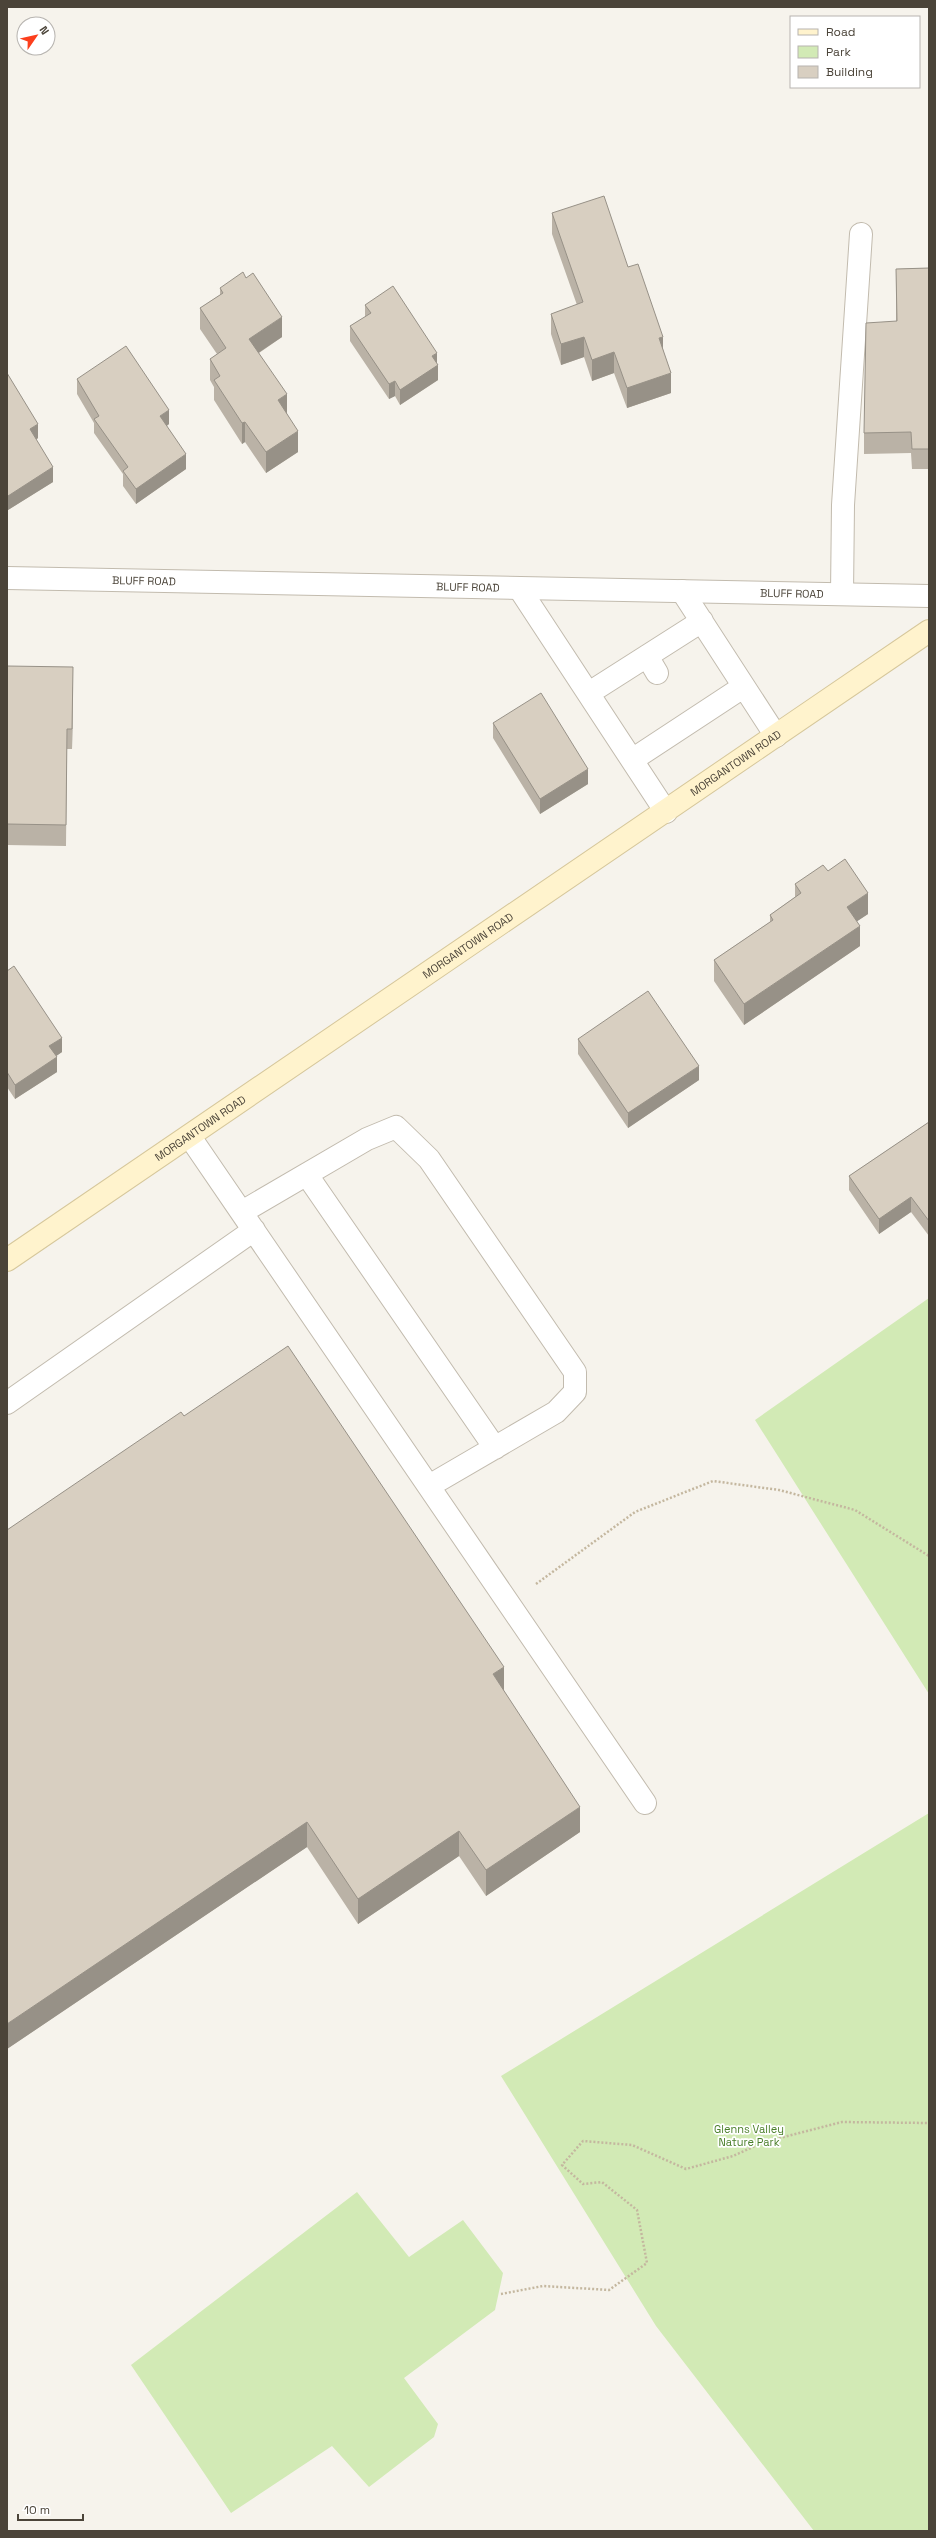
<svg xmlns="http://www.w3.org/2000/svg" width="936" height="2538" font-family="'Space Grotesk',sans-serif">
<rect width="100%" height="100%" fill="#f6f3ec"/>
<path fill="#d2eab5" d="M929 1298V1694L755 1420Z
M929 1813V2531H814L656 2326 501 2076Z
M357 2192 409 2257 463 2220 503 2273 495 2310 404 2378 438 2424 434 2437 369 2487 332 2446 231 2513 131 2365Z"/>
<g fill="none" stroke-linecap="round" stroke-linejoin="round">
<defs>
<path id="service" d="M519 588 666 812
M682 591 776 736
M842 594 843 505 861 234
M647 656 657 673
M589 693 702 621
M632 760 743 687
M190 1137 645 1803
M307 1175 495 1448
M242 1212 367 1139 396 1127 429 1159 575 1372V1392L556 1412 429 1486
M7 1403 254 1230"/>
<g id="tertiary">
<path id="s1" d="M7 578 929 596"/>
</g>
<g id="secondary">
<path id="s2" d="M7 1260 929 631"/>
</g>
</defs>
<use href="#service" stroke="#c2bbae" stroke-width="24"/>
<use href="#tertiary" stroke="#c2bbae" stroke-width="24"/>
<use href="#secondary" stroke="#d6c79b" stroke-width="24"/>
<path stroke="#c4b79f" stroke-width="2.5" stroke-dasharray="2 2" stroke-linecap="butt" d="M536 1584 635 1512 713 1481 779 1490 855 1510 929 1556
M501 2294 543 2286 609 2290 647 2263 637 2210 602 2182 583 2184 562 2165 583 2141 632 2145 686 2169 733 2156 764 2142 842 2122 929 2123"/>
<use href="#service" stroke="#fff" stroke-width="22"/>
<use href="#tertiary" stroke="#fff" stroke-width="22"/>
<use href="#secondary" stroke="#fff3cd" stroke-width="22"/>
</g>
<path fill="#bab2a6" d="M552 213 628 267 663 349 671 393 627 408 614 373 592 381 584 357 561 365 551 334V314L577 305 552 234Z
M929 268V469H912L911 453 864 454V433L896 321V269Z
M220 288 282 337 259 353 287 414 298 452 266 473 245 442 242 444 214 400V387L210 380V359L217 354 200 329V308L220 295Z
M365 305 437 364 438 380 400 405 395 396 389 399 350 341V326L365 317Z
M7 373 38 438 36 440 53 482 8 510 7 509Z
M77 379 169 424 167 426 186 469 136 504 123 486V474L94 433V423L77 394Z
M7 666 73 687 72 749H67L66 846 7 845Z
M493 723 588 784 540 814 493 738Z
M828 871 868 914 857 921 860 946 744 1025 714 981V960L770 922V915L795 897V884Z
M7 971 62 1052 56 1056 57 1072 15 1099 7 1087Z
M578 1039 699 1080 628 1128 578 1054Z
M929 1122V1236L911 1212 879 1234 849 1190V1176Z
M184 1416 504 1691 580 1832 486 1896 459 1856 358 1924 307 1847 7 2049V1530Z"/>
<path fill="#979187" d="M282 317V337L249 359V339Z
M584 337V357L561 365V344Z
M663 337V357L659 338Z
M614 352V373L592 381V360Z
M437 353V366L438 365V380L400 405V390L432 356Z
M671 373V393L627 408V388Z
M395 381V396L389 399V384Z
M287 394V415L278 400Z
M169 410V424L160 430V416Z
M245 422V442L242 444V423Z
M38 424V438L30 443V429Z
M298 431V452L266 473V452Z
M186 454V469L136 504V489Z
M53 467V482L8 510V496Z
M73 667V687L72 749V729Z
M588 769V784L540 814V799Z
M868 893V914L847 928V907Z
M860 926V946L744 1025V1004Z
M62 1038V1052L49 1061V1046Z
M57 1057V1072L15 1099V1085Z
M699 1066V1080L628 1128V1113Z
M911 1197V1212L879 1234V1219Z
M504 1667V1692L493 1674Z
M580 1807V1832L486 1896V1870Z
M307 1822V1847L7 2049V2024Z
M459 1831V1856L358 1924V1899Z"/>
<path fill="#d8cfc1" stroke="#979187" d="M604 196 628 267 638 264 663 337 659 338 671 373 627 388 614 352 592 360 584 337 561 344 551 314 583 302 552 213Z
M929 268V449H912L911 432 864 433 866 323 897 321 896 269Z
M243 272 246 278 253 273 282 317 249 339 287 394 278 400 298 431 266 452 245 422 242 423 214 380 220 376 210 359 226 348 200 308 223 293 220 288Z
M393 286 437 353 432 356 438 365 400 390 395 381 389 384 350 326 371 313 365 305Z
M126 346 169 410 160 416 186 454 136 489 123 471 128 467 94 419 99 416 77 379Z
M7 373 38 424 30 429 53 467 8 496 7 494Z
M7 666 73 667 72 729H67L66 825 7 824Z
M541 693 588 769 540 799 493 723Z
M845 859 868 893 847 907 860 926 744 1004 714 960 773 920 770 915 801 893 795 884 823 865 828 871Z
M14 966 62 1038 49 1046 57 1057 15 1085 7 1072V971Z
M648 991 699 1066 628 1113 578 1039Z
M929 1122V1221L911 1197 879 1219 849 1176Z
M288 1346 504 1667 493 1674 580 1807 486 1870 459 1831 358 1899 307 1822 7 2024V1530L181 1412 184 1416Z"/>
<g text-anchor="middle" dominant-baseline="central" stroke-width="3.5" stroke-linejoin="round" paint-order="stroke">
<g font-size="11" fill="#4b4439" stroke="#fff">
<text stroke="none"><textPath href="#s1" startOffset="137">BLUFF ROAD</textPath></text>
<text stroke="none"><textPath href="#s1" startOffset="461">BLUFF ROAD</textPath></text>
<text stroke="none"><textPath href="#s1" startOffset="785">BLUFF ROAD</textPath></text>
<text stroke="none"><textPath href="#s2" startOffset="882">MORGANTOWN ROAD</textPath></text>
<text stroke="none"><textPath href="#s2" startOffset="558">MORGANTOWN ROAD</textPath></text>
<text stroke="none"><textPath href="#s2" startOffset="234">MORGANTOWN ROAD</textPath></text>
</g>
<g font-size="11" fill="#4a7f2a" stroke="#fff">
<text x="749" y="2129">Glenns Valley<tspan x="749" dy="13">Nature Park</tspan></text>
</g>
</g>
<rect width="936" height="2538" fill="none" stroke="#4b4439" stroke-width="16"/>
<rect x="790" y="16" width="130" height="72" fill="#ffffff" stroke="#b7b4b0"/>
<rect x="798" y="29" width="20" height="6" fill="#fff3cd" stroke="#b7b4b0"/>
<text x="826" y="36" font-size="12" fill="#4b4439">Road</text>
<rect x="798" y="46" width="20" height="12" fill="#d2eab5" stroke="#b7b4b0"/>
<text x="826" y="56" font-size="12" fill="#4b4439">Park</text>
<rect x="798" y="66" width="20" height="12" fill="#d8cfc1" stroke="#b7b4b0"/>
<text x="826" y="76" font-size="12" fill="#4b4439">Building</text>
<g transform="translate(36 36) rotate(56)"><circle r="19" fill="#ffffff" stroke="#b7b4b0"/>
<path d="M0-3L7 15L0 10L-7 15Z" fill="#fc3f1d"/>
<text y="-6" font-size="11" font-weight="bold" text-anchor="middle" fill="#4b4439">N</text>
</g>
<path d="M18 2514v6h65v-6" fill="none" stroke="#4b4439" stroke-width="2"/>
<text x="24" y="2514" font-size="12" fill="#4b4439" stroke="#ffffff" stroke-width="3" paint-order="stroke">10 m</text>
</svg>
